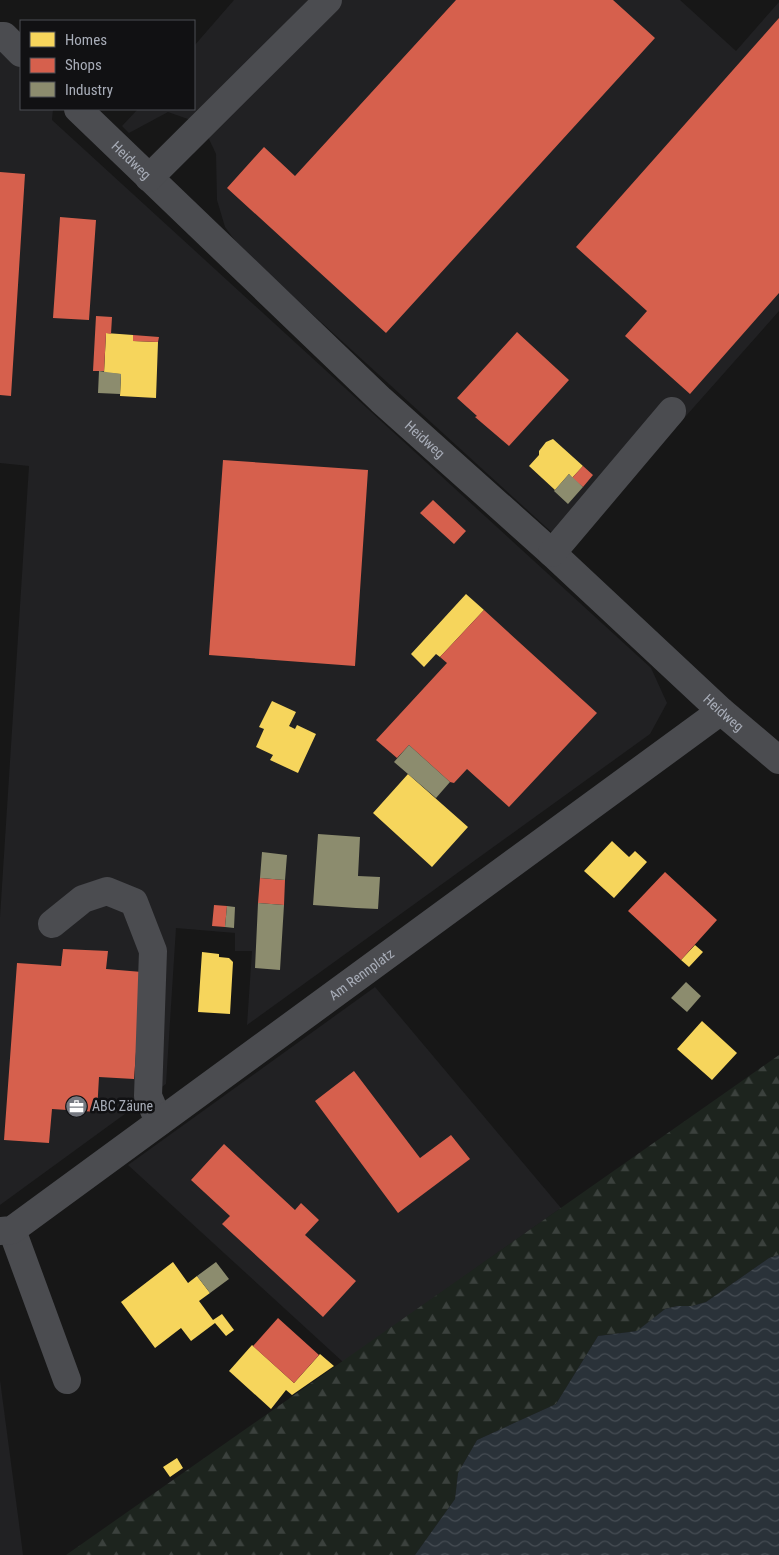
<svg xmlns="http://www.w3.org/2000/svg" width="779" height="1555" font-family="'Roboto Condensed',sans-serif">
<defs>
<pattern id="forest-firs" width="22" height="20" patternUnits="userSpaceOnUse" patternTransform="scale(1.25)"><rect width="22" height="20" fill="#1d241e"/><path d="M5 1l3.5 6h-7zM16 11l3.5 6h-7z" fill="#3b413d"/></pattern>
<pattern id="water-waves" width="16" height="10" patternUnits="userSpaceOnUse" patternTransform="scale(1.25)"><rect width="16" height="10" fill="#2a3239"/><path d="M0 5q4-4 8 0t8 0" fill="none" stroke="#464d54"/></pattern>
</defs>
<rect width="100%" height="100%" fill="#171717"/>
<path fill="#212123" d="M234 0H680L736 51 779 2V311L569 548 242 250 225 227 217 200 216 154 202 124 168 112 129 133 122 126 138 109H194V46Z
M0 48 21 67V109H53L52 120 651 668 667 703 650 734 247 1025 252 951H235V933L176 928 166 1084 0 1205V917L29 466 0 463Z
M375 987 561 1208 343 1362 128 1165Z
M0 1380 20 1531 23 1555H0Z"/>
<path fill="url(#forest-firs)" d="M779 1055V1255L769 1258 706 1302 692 1306H677L665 1309 638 1331 598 1336 556 1404 477 1440 458 1473 455 1499 415 1555H66Z"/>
<path fill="url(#water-waves)" d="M779 1255V1555H415L455 1499 458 1473 477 1440 556 1404 598 1336 637 1331 665 1309 677 1306H692L706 1302 769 1258Z"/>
<path fill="#f6d55c" d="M106 333 133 335V341L158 342 156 398 120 396 121 374 104 373Z
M553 439 583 466 572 478 569 474 555 490 529 466 539 455V451L546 442Z
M466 594 484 610 440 657 436 654 424 667 411 654Z
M272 701 296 712 289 726 295 729 297 725 316 734 298 773 270 760 273 755 256 747 264 729 259 727Z
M408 774 468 827 432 867 373 813Z
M612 841 629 857 635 851 647 862 614 898 584 871Z
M695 945 703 952 689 967 681 960Z
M202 952 219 954V957L229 958 233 962 230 1014 198 1012Z
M702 1021 737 1053 712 1080 677 1049Z
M173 1262 188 1283 197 1276 210 1293 199 1301 213 1320 222 1314 234 1330 226 1336 215 1323 191 1341 181 1328 155 1348 121 1302Z
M252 1345 294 1383 320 1354 334 1366 292 1395 286 1390 271 1409 229 1371Z
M177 1458 183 1468 170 1477 163 1467Z"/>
<path fill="#d6604d" d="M456 0H613L655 38 386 333 227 188 264 147 295 176Z
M779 18V293L690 394 625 336 647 311 576 247Z
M0 172 25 174 11 396 0 395Z
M60 217 96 220 89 320 53 318Z
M96 316 112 317 111 334 106 333 104 371H93Z
M517 332 569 380 509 446 475 417 477 416 457 398Z
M133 335 159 337 158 342 133 341Z
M223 460 368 470 355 666 209 655Z
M583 466 593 475 583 487 572 478Z
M433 500 466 531 454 544 420 513Z
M484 610 597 713 509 807 467 769 454 783 450 782 409 745 397 758 376 740 447 663 440 657Z
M665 872 717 920 681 960 628 911Z
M260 878 285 880 284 905 258 903Z
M214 905 227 906 225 927 212 926Z
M63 949 108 951 106 969 142 972 134 1079 99 1077 97 1112 52 1109 49 1143 4 1140 17 963 61 966Z
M354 1071 420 1158 451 1135 470 1159 398 1213 315 1101Z
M224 1144 295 1210 301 1203 319 1220 305 1235 356 1281 323 1317 222 1224 230 1216 191 1180Z
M278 1318 319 1355 294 1383 253 1346Z"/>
<path fill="#8c8c6e" d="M99 371 121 374 120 394 98 393Z
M569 474 583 487 568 504 554 491Z
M409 745 450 782 436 798 394 762Z
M318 834 360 837 358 876 380 877 378 909 356 908V899V908L313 905Z
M262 852 287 855 285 880 260 878Z
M258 903 284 905 280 970 255 968Z
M227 906 235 907 234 928 225 927Z
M686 982 701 996 687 1012 671 998Z
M216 1262 229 1279 210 1293 197 1276Z"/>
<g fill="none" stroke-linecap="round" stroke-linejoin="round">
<g stroke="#4b4c50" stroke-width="28">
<path d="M0 36H4L21 53"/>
<path id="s1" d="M78 109 381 400 552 553 721 711 779 760"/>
<path d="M149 178 328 0"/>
<path d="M552 553 672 411"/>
<path d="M52 924 83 899 107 891 134 902 153 951 148 1096 159 1122"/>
<path d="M12 1230 67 1380"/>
<path id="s2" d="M0 1231 12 1230 721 711"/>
</g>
</g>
<defs>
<symbol id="office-disc" viewBox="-11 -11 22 22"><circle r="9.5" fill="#757880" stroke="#111113"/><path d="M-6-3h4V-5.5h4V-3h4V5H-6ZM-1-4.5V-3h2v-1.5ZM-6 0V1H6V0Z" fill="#fff"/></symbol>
</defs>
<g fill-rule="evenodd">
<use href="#office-disc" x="64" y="1094" width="25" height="25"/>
</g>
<g text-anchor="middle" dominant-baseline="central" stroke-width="5" stroke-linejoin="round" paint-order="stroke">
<g font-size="14" fill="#a8adb8" stroke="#111113">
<text stroke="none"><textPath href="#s1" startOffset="74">Heidweg</textPath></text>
<text stroke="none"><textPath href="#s1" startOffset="479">Heidweg</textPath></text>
<text stroke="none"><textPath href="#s1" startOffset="884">Heidweg</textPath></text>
<text stroke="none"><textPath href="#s2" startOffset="445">Am Rennplatz</textPath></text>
</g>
<g font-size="14" fill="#a8adb8" stroke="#111113" text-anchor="start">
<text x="92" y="1106">ABC Zäune</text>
</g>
</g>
<rect x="20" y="20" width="175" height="90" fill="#111113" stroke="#4d4f55"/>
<rect x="30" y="32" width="25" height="15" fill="#f6d55c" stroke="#4d4f55"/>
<text x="65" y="45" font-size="15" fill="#a8adb8">Homes</text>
<rect x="30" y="58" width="25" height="15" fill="#d6604d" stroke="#4d4f55"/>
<text x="65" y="70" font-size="15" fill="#a8adb8">Shops</text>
<rect x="30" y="82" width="25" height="15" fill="#8c8c6e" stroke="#4d4f55"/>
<text x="65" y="95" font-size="15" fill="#a8adb8">Industry</text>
</svg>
